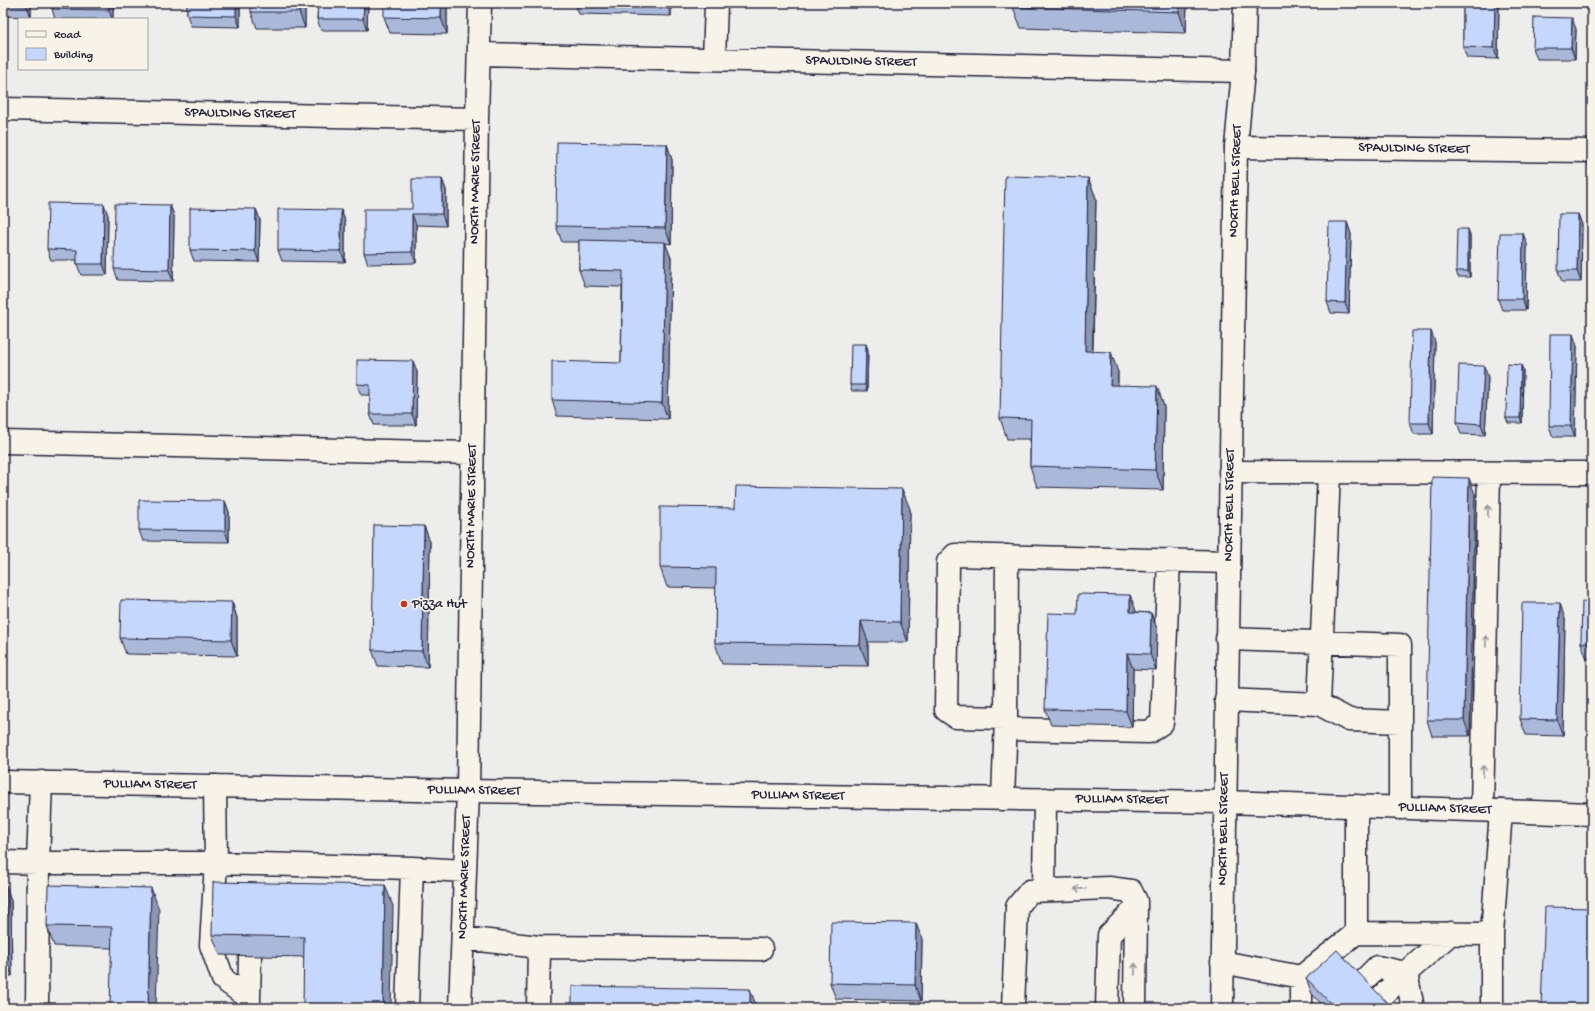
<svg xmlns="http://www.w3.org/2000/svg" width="1595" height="1011" font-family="'Gochi Hand',sans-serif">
<rect width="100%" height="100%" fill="#ededec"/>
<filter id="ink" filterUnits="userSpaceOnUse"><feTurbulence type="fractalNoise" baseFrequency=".025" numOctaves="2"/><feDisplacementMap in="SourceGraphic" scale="8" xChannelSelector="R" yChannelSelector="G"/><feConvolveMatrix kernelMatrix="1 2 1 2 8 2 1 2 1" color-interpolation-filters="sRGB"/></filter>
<g filter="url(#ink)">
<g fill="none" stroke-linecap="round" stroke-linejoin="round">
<defs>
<path id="minor" d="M479 54 1243 71
M714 59 716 3
M3 109 477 119
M1236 147 1592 151
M3 442 472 453
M1230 472 1592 473
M1227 639 1400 645V808
M1226 700 1319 704 1349 720 1400 722
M1319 704 1329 473
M1006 718 1007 556
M1006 729 1149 732 1162 723 1169 560
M215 786 216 863 412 868
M1003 799 1006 718 956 717 946 710 948 562 955 555 1229 562
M1482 810 1489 473
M3 862 38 863 41 782
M1044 890 1045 799
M1356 933V806
M463 938 539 947 761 949
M1222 962 1301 977 1356 933 1492 934
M1406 973 1413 1008
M1360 984 1377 967 1406 973
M249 998 250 956
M1377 1001 1406 973 1451 933
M37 1008 38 863H216L211 945 223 979 249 998V1008
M407 1008 412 868 465 871
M460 1008 468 791 477 119 480 3
M538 1008 539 947
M1013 1008 1017 907 1030 891 1109 888 1131 891 1136 901 1135 1008
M1107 1008 1109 935 1136 908
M1301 1008V977
M1492 1008V934L1501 811"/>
<path id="major" d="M3 782 468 791 1224 802 1592 814
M1222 1008 1236 147 1243 71 1245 3"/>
</defs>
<use href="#minor" stroke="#22223b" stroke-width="25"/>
<use href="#major" stroke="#22223b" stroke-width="25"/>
<use href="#minor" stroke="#f7f3e8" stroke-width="22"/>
<use href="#major" stroke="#f7f3e8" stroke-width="22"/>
</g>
<path fill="#aab9da" stroke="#22223b" d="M3 3H31V17L3 16Z
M52 3H113V19H55L52 9Z
M187 3H240V27L191 26 187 15Z
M305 3V28H257L251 12Z
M318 3H368L367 30H321L317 19Z
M447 3V34L390 33 384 17Z
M575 3H671V16L579 14Z
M1013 3H1187L1186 33 1021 28 1013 7Z
M1463 3H1499L1498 59 1467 58 1463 47Z
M1576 29 1575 59H1537L1533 48Z
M667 144 672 160 671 244 665 243 671 258 668 419 557 416 552 400 621 363 622 287 585 286 579 270V242H562L556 226Z
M1088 178 1096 198 1093 351 1118 372V385L1164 406 1163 490 1037 487 1030 466V439H1007L1000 418Z
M442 179 446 190V226L416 225V263L368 264 364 253 412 209Z
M170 205 174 216 173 281 118 280 114 269Z
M256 209 260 220 259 262 194 261 190 250Z
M341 210 345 221V262L282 261 278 250Z
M1578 214 1582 225 1581 282H1562L1558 271Z
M108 215 107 275H81L77 264V260H51L47 249Z
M1347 222 1351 234 1349 314 1331 313 1327 302Z
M1470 235V277H1458L1456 271Z
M1527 244 1526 310H1502L1498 299Z
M1435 342 1433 434H1414L1410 423Z
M866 344 868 350 867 391H852L850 385Z
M1577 346 1575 437H1553L1549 426Z
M413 361 417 372 416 425H374L370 414V395H361L357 384Z
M1521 365 1523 370 1522 423H1508L1506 418Z
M1488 377 1485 435 1461 434 1457 422Z
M1475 494 1470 736H1432L1427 720Z
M225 501 229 512V542L143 541 139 530Z
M735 508 910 509 908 642H868V666L722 664 715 643 716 588 667 587 660 567Z
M424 526 430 542 428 667 378 666 372 650Z
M1130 595 1136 612 1151 613 1157 629 1156 670 1133 669 1132 727 1051 725 1045 709 1077 614Z
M232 602 237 618V656L126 654 120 638Z
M1592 602V659H1587L1581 643Z
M1565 619 1563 736 1526 735 1520 719Z
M3 885 11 901 12 976H3Z
M393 906 304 957 220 955 212 935Z
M159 909 111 948 54 946 47 926Z
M922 939 921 1001 836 999 830 983Z
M1306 978 1392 1008H1325L1312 994Z"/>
<path fill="#8b96b1" stroke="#22223b" d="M27 3H31V17L27 6Z
M109 3H113V19H112L109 10Z
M236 3H240V27L236 16Z
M299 3H305V28L299 12Z
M364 3H368L367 30 363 19Z
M441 3H447V34L441 18Z
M667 3H671V16L667 5Z
M1179 3H1187L1186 33 1179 12Z
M1495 3H1499L1498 59 1494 48Z
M1572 18 1576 29 1575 59 1571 48Z
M667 144 672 160 671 244 665 228Z
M1088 178 1096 198 1092 372 1085 351Z
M442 179 446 190V226L442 214Z
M104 204 108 215 107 275 103 264Z
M170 205 174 216 173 281 169 270Z
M256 209 260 220 259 262 255 251Z
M341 210 345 221V262L341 251Z
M412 214 416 225V263L412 252Z
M1578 214 1582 225 1581 282 1577 271Z
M1347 222 1351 234 1349 314 1345 303Z
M1468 229 1470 235V277L1468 271Z
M1523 233 1527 244 1526 310 1522 299Z
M665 242 671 258 668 419 662 403Z
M1431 331 1435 342 1433 434 1429 423Z
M1573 334 1577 346 1575 437 1571 426Z
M866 344 868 350 867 391 865 385Z
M1111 352 1118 372 1117 406 1110 385Z
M413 361 417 372 416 425 412 414Z
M1521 365 1523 370 1522 423 1520 418Z
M1484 366 1488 377 1485 435 1481 424Z
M1157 386 1164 406 1163 490 1155 470Z
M1469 478 1475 494 1470 736 1464 720Z
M902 489 910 509 908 642 900 622Z
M225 501 229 512V542L225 531Z
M424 526 430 542 428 667 422 651Z
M1130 595 1136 611V628L1130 612Z
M232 602 237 618V656L231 640Z
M1560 603 1565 619 1563 736 1557 720Z
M1151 613 1157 629 1156 670 1150 654Z
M861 621 868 642V666L860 645Z
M1127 653 1133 669 1132 727 1126 711Z
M6 885 11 901 12 976 6 960Z
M385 885 393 906 391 1008H383Z
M151 888 159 909 156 1008H148Z
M916 923 922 939 921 1001 915 985Z
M750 989 757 1008H750Z"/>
<path fill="#c6d7fd" stroke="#22223b" d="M3 3H27V6L3 5Z
M52 3H109V10L52 9Z
M187 3H236V16L187 15Z
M251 3H299V12H251Z
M318 3H364L363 19H317Z
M384 3H441V18L384 17Z
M575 3H667V5Z
M1013 3H1179V12L1013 7Z
M1463 3H1495L1494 48 1463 47Z
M1534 17 1572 18 1571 48H1533Z
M557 142 667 144 665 228 556 226Z
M1005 176 1088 178 1085 351 1111 352 1110 385 1157 386 1155 470 1030 466 1031 419 1000 418Z
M412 179H442V214H412V252L364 253V209H412Z
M48 203 104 204 103 264H77V250L47 249Z
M115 204 170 205 169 270 114 269Z
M190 208 256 209 255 251 190 250Z
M278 209 341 210V251L278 250Z
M1559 214H1578L1577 271H1558Z
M1329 222H1347L1345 303 1327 302Z
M1457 229H1468V271H1456Z
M1500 233H1523L1522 299H1498Z
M579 240 665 242 662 403 552 400V361L621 363 623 271 579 270Z
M1412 331H1431L1429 423H1410Z
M1550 334H1573L1571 426H1549Z
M851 344H866L865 385H850Z
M357 360 413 361 412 414H370V385L357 384Z
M1507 364 1521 365 1520 418H1506Z
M1459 365 1484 366 1481 424 1457 422Z
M1432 477 1469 478 1464 720H1427Z
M736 486 902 489 900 622 861 621 860 645 715 643 716 568 660 567V507L735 508Z
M139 500 225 501V531L139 530Z
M374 525 424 526 422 651 372 650Z
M1078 594 1130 595V612L1151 613 1150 654 1127 653 1126 711 1045 709 1048 613 1077 614Z
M121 600 232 602 231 640 120 638Z
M1582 602H1592V643H1581Z
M1522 603H1560L1557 720 1520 719Z
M213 882 385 885 383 1008H303L304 937 212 935Z
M3 885H6V960H3Z
M48 885 151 888 148 1008H110L112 927 47 926Z
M1545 907 1592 908V1008H1541Z
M831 922 916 923 915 985 830 983Z
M1337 950 1392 1008H1335L1306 978Z
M572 986 750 989V1008H572Z"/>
<defs><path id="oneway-shaft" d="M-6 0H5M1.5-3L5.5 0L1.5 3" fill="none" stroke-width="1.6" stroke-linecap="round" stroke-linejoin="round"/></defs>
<g stroke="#97959a">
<use href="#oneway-shaft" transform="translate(1488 511) rotate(-89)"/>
<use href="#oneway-shaft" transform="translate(1486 641) rotate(-89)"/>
<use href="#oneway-shaft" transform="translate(1483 771) rotate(-89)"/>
<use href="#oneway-shaft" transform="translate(1080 889) rotate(178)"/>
<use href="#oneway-shaft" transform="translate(1135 969) rotate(-89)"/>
</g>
</g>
<circle fill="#c8321e" stroke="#f7f3e8" stroke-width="1.5" cx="404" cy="604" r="4"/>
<g text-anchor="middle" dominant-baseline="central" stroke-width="3.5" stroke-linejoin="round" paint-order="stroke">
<g font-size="14" fill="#22223b" stroke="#f7f3e8">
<text transform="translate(861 62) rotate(1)">SPAULDING STREET</text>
<text transform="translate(240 114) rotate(1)">SPAULDING STREET</text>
<text transform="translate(1414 149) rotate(1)">SPAULDING STREET</text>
<text transform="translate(1236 181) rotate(-88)">NORTH BELL STREET</text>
<text transform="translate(476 182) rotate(-89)">NORTH MARIE STREET</text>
<text transform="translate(1230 505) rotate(-89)">NORTH BELL STREET</text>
<text transform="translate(472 506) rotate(-89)">NORTH MARIE STREET</text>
<text transform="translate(150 785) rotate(1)">PULLIAM STREET</text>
<text transform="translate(474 791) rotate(1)">PULLIAM STREET</text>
<text transform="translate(798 796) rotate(1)">PULLIAM STREET</text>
<text transform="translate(1122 800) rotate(1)">PULLIAM STREET</text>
<text transform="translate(1445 809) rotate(2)">PULLIAM STREET</text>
<text transform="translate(1224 829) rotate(-89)">NORTH BELL STREET</text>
<text transform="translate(465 877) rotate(-88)">NORTH MARIE STREET</text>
</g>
<g font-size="14" fill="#22223b" stroke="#f7f3e8" text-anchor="start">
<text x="412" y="604">Pizza Hut</text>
</g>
</g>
<rect width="1595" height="1011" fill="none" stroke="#f7f3e8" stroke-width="16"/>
<rect x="8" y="8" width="1579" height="995" fill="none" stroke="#22223b" stroke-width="1.5" filter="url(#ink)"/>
<rect x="18" y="18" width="130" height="52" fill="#f7f3e8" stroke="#a29fa3"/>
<rect x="26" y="31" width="20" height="6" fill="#f7f3e8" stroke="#a29fa3"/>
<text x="54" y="38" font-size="12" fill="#22223b">Road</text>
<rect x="26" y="48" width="20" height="12" fill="#c6d7fd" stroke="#a29fa3"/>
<text x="54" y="58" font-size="12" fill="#22223b">Building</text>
</svg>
